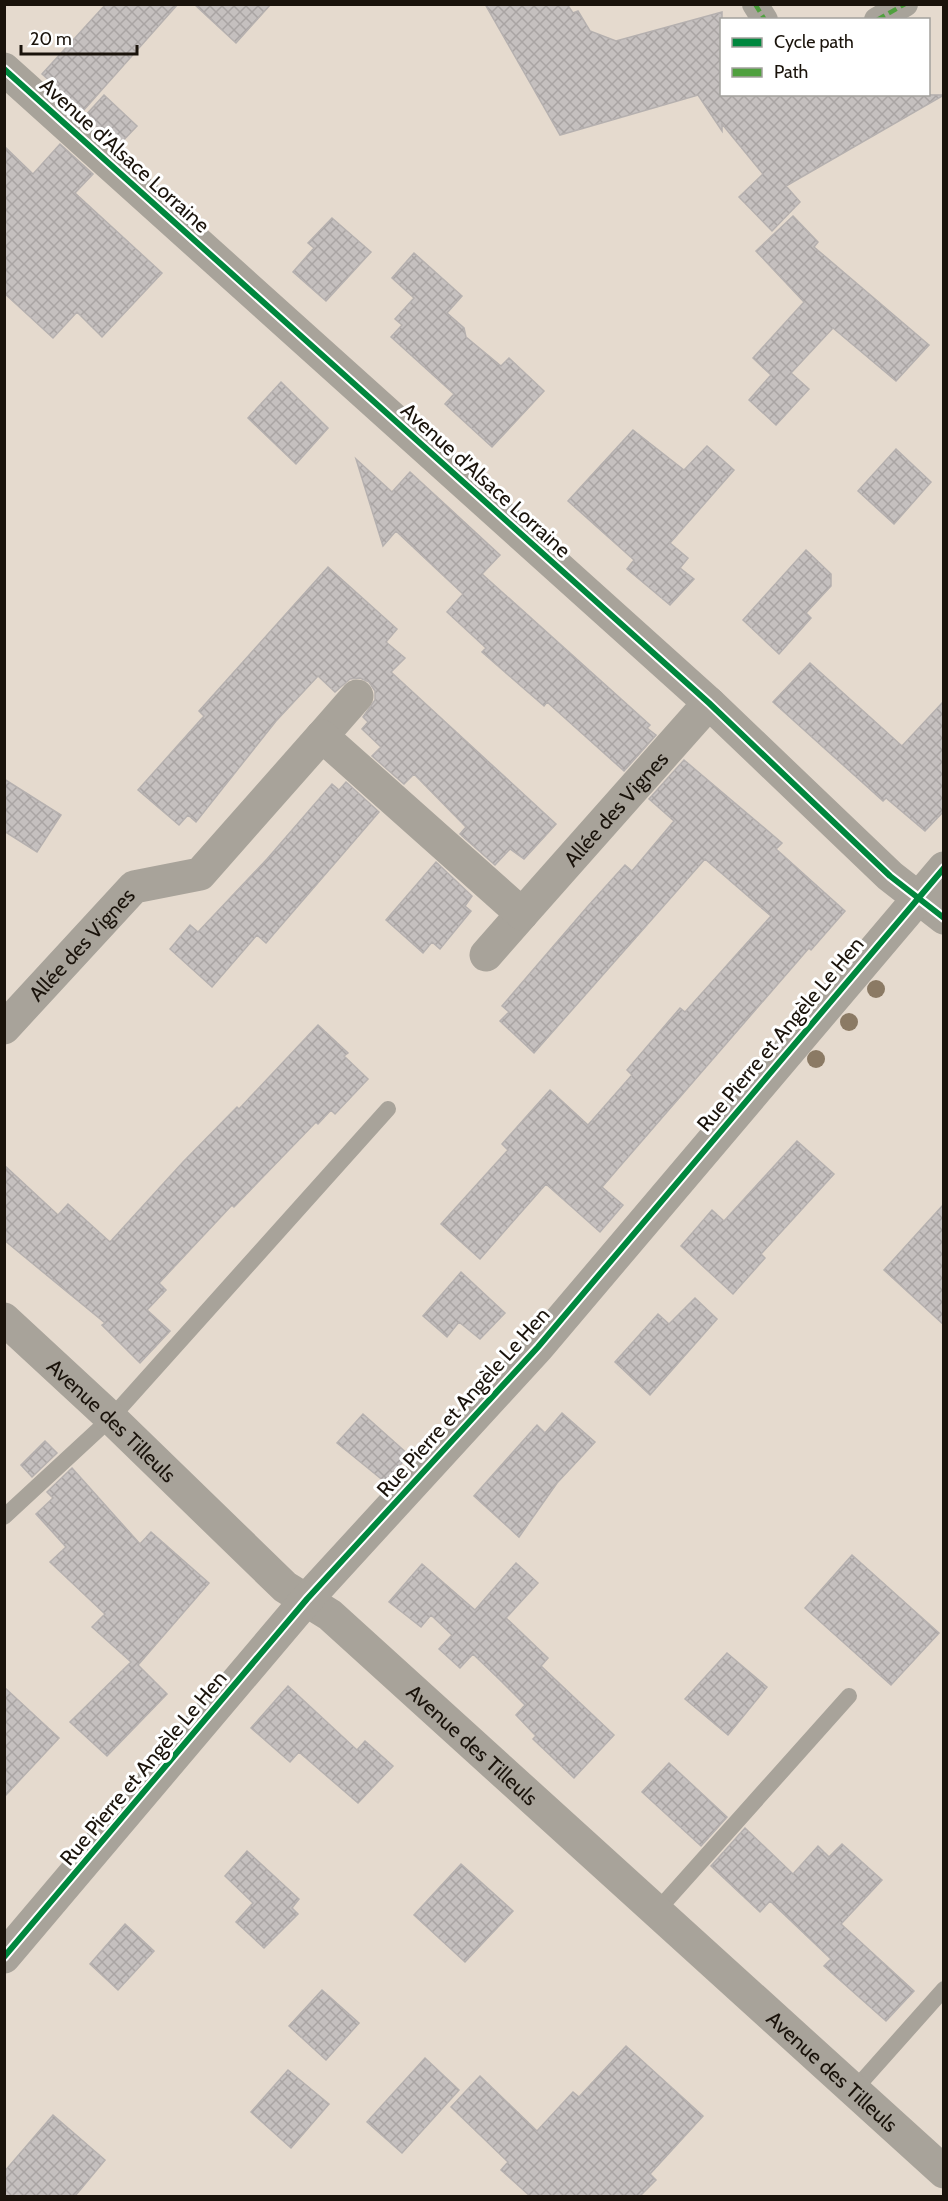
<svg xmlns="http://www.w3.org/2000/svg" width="948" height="2201" font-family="Cabin,sans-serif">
<defs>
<pattern id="building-cross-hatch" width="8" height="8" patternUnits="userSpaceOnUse" patternTransform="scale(1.5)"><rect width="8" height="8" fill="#c5c0bf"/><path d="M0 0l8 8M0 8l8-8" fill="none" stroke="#a9a4a3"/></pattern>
</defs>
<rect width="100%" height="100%" fill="#e5dace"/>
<path fill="url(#building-cross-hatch)" stroke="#b5b0af" stroke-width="1.5" d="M106 4H178L83 111 42 74Z
M194 4H271L236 43Z
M485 4H567L573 13 578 11 590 31 616 41 722 12V94L944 95 786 186 800 202 772 231 739 197 763 174 722 124V131L698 95 560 135Z
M104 95 137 126 118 146 85 116Z
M60 144 93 174 75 193 162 273 102 337 77 312 53 338 4 293V146L33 174Z
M793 216 818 242 814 247 929 345 896 381 833 328 791 373 809 389 776 425 749 400 771 375 753 358 804 302 756 251Z
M332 218 371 252 326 301 293 272 314 248 308 243Z
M414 253 462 296 447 313 464 328 466 337 501 366 509 358 544 391 492 447 445 404 454 394 391 337 402 325 395 319 414 298 392 278Z
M281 382 328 428 296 464 248 418Z
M633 430 684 470 707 446 734 470 670 543 688 558 680 568 694 579 670 605 627 569 634 560 568 501Z
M896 449 931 482 894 524 858 491Z
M356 459 392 492 410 472 500 555 482 574 650 725 647 728 656 735 624 771 547 702 544 706 482 652 486 648 447 612 463 594 396 531 383 546Z
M806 550 831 574V586L806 613 811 618 779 654 743 620Z
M328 567 397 629 386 642 405 658 391 672 556 824 524 859 510 849 495 865 460 834 466 827 414 774 404 784 372 756 381 747 362 729 368 722 363 717 375 700V691L369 682 360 678 350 679 335 692 318 676 276 721 196 822 188 815 179 825 138 790 204 716 199 711Z
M810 663 902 746 944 701V811L925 831 886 798 883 801 773 702Z
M684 760 782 843 776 849 845 911 811 950 809 948 602 1187 623 1205 600 1232 546 1184 480 1259 441 1224 508 1150 502 1144 550 1090 588 1125 632 1075 627 1070 680 1008 685 1012 771 916 705 859 534 1053 500 1021 509 1012 502 1006 588 906 625 865 632 871 674 821 649 799Z
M4 779 61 815 37 852 4 831Z
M346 782 379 812 266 943 257 935 212 987 170 949 190 925 198 932 267 859 332 784 339 790Z
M436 862 472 896 465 906 471 911 440 949 432 942 423 953 386 920Z
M318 1025 348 1053 344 1056 368 1079 335 1114 331 1110 318 1124 316 1122 234 1207 232 1205 159 1283 166 1290 147 1310 170 1331 140 1363 102 1325 105 1323 4 1240V1165L58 1215 68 1204 110 1242 183 1162 237 1107 239 1109Z
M797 1141 834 1174 761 1254 765 1258 733 1294 681 1246 712 1210 724 1221Z
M944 1204V1325L884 1270Z
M461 1272 505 1313 480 1339 459 1322 447 1337 423 1316Z
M695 1298 717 1319 650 1395 615 1362 658 1314 669 1324Z
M562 1413 595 1442 557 1483 519 1537 474 1496 537 1425 545 1433Z
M363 1414 409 1455 385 1482 337 1443Z
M45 1441 57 1453 32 1477 21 1465Z
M72 1468 140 1544 151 1532 209 1583 138 1665 167 1694 107 1756 70 1722 131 1662 92 1627 105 1614 50 1562 66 1547 36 1514 53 1498 47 1492Z
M852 1555 939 1633 891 1685 805 1608Z
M516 1563 538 1583 506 1618 548 1658 541 1666 614 1735 574 1778 533 1739 536 1736 516 1715 525 1705 500 1680 473 1654 460 1668 439 1649 452 1635 431 1615 421 1627 389 1602 422 1564 475 1610Z
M727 1653 767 1687 728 1735 685 1699Z
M288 1686 357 1750 365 1741 393 1766 358 1803 299 1752 290 1762 251 1728Z
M4 1687 59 1738 4 1797Z
M669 1763 727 1817 701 1846 642 1792Z
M745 1828 793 1874 818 1846 829 1857 842 1844 882 1880 841 1924 914 1991 886 2021 824 1966 831 1959 770 1901 760 1912 711 1866Z
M247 1851 299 1899 292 1908 298 1914 264 1948 236 1922 253 1903 225 1876Z
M461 1864 513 1911 465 1962 414 1915Z
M125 1924 154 1951 118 1990 90 1964Z
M322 1990 359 2023 326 2060 289 2026Z
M626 2046 703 2116 650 2174 656 2180 640 2196H530L501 2170 508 2162 451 2107 480 2076 537 2131 573 2092 579 2097Z
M425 2058 459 2090 402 2153 367 2122Z
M288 2070 329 2104 291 2148 251 2112Z
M53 2115 105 2160 75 2196H4V2172Z"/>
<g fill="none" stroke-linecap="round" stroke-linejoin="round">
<path stroke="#a8a39a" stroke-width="16" d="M4 1517 111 1418 388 1109
M656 1912 849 1696
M855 2089 944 1989"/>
<path stroke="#a8a39a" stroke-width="26" d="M755 4 765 20
M877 20 905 4"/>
<g stroke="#a8a39a" stroke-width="33">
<path d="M4 69 709 703 890 876 944 918"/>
<path d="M322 736 357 696"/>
<path d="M486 955 522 914"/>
<path id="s1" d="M4 1028 134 887 200 874 322 736 522 914 709 703"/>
<path id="s2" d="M4 1319 111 1418 285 1587 330 1615 944 2172"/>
<path d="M4 1957 307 1599 538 1347 944 868"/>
</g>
<path stroke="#4fa03e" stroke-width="4.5" stroke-dasharray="9 4.5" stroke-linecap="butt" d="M755 4 765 20
M877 20 905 4"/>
<defs>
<path id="cycleway" d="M4 69 709 703 890 876 944 918
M4 1957 307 1599 538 1347 944 868"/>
</defs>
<use href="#cycleway" stroke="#fff" stroke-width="10"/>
<use href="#cycleway" stroke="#00873e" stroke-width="6"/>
</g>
<g fill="#8b7a64">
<circle cx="876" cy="989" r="9"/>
<circle cx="849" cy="1022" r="9"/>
<circle cx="816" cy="1059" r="9"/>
</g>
<g text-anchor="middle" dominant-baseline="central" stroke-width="6" stroke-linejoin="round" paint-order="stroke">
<g font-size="21" fill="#1a130b" stroke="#fff">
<text transform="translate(125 155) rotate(42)">Avenue d'Alsace Lorraine</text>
<text transform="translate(486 480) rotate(42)">Avenue d'Alsace Lorraine</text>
<text stroke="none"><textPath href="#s1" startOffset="852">Allée des Vignes</textPath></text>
<text stroke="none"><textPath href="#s1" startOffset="114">Allée des Vignes</textPath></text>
<text transform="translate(780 1034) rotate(-50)">Rue Pierre et Angèle Le Hen</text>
<text transform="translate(463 1402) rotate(-48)">Rue Pierre et Angèle Le Hen</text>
<text stroke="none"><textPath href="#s2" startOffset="148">Avenue des Tilleuls</textPath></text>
<text stroke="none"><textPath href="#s2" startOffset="634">Avenue des Tilleuls</textPath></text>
<text transform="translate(143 1768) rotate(-50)">Rue Pierre et Angèle Le Hen</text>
<text stroke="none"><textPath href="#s2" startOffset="1120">Avenue des Tilleuls</textPath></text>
</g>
</g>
<rect width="948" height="2201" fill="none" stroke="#1a130b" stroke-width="12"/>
<rect x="720" y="18" width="210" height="78" fill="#ffffff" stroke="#a3a19d" stroke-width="1.5"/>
<rect x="732" y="38" width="30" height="9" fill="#00873e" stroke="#a3a19d" stroke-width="1.5"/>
<text x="774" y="48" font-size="18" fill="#1a130b">Cycle path</text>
<rect x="732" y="68" width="30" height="9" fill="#4fa03e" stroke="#a3a19d" stroke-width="1.5"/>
<text x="774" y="78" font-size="18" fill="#1a130b">Path</text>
<path d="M21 45v9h116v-9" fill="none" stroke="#1a130b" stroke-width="3"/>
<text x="30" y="45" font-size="18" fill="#1a130b" stroke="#ffffff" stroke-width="4.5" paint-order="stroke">20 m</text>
</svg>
